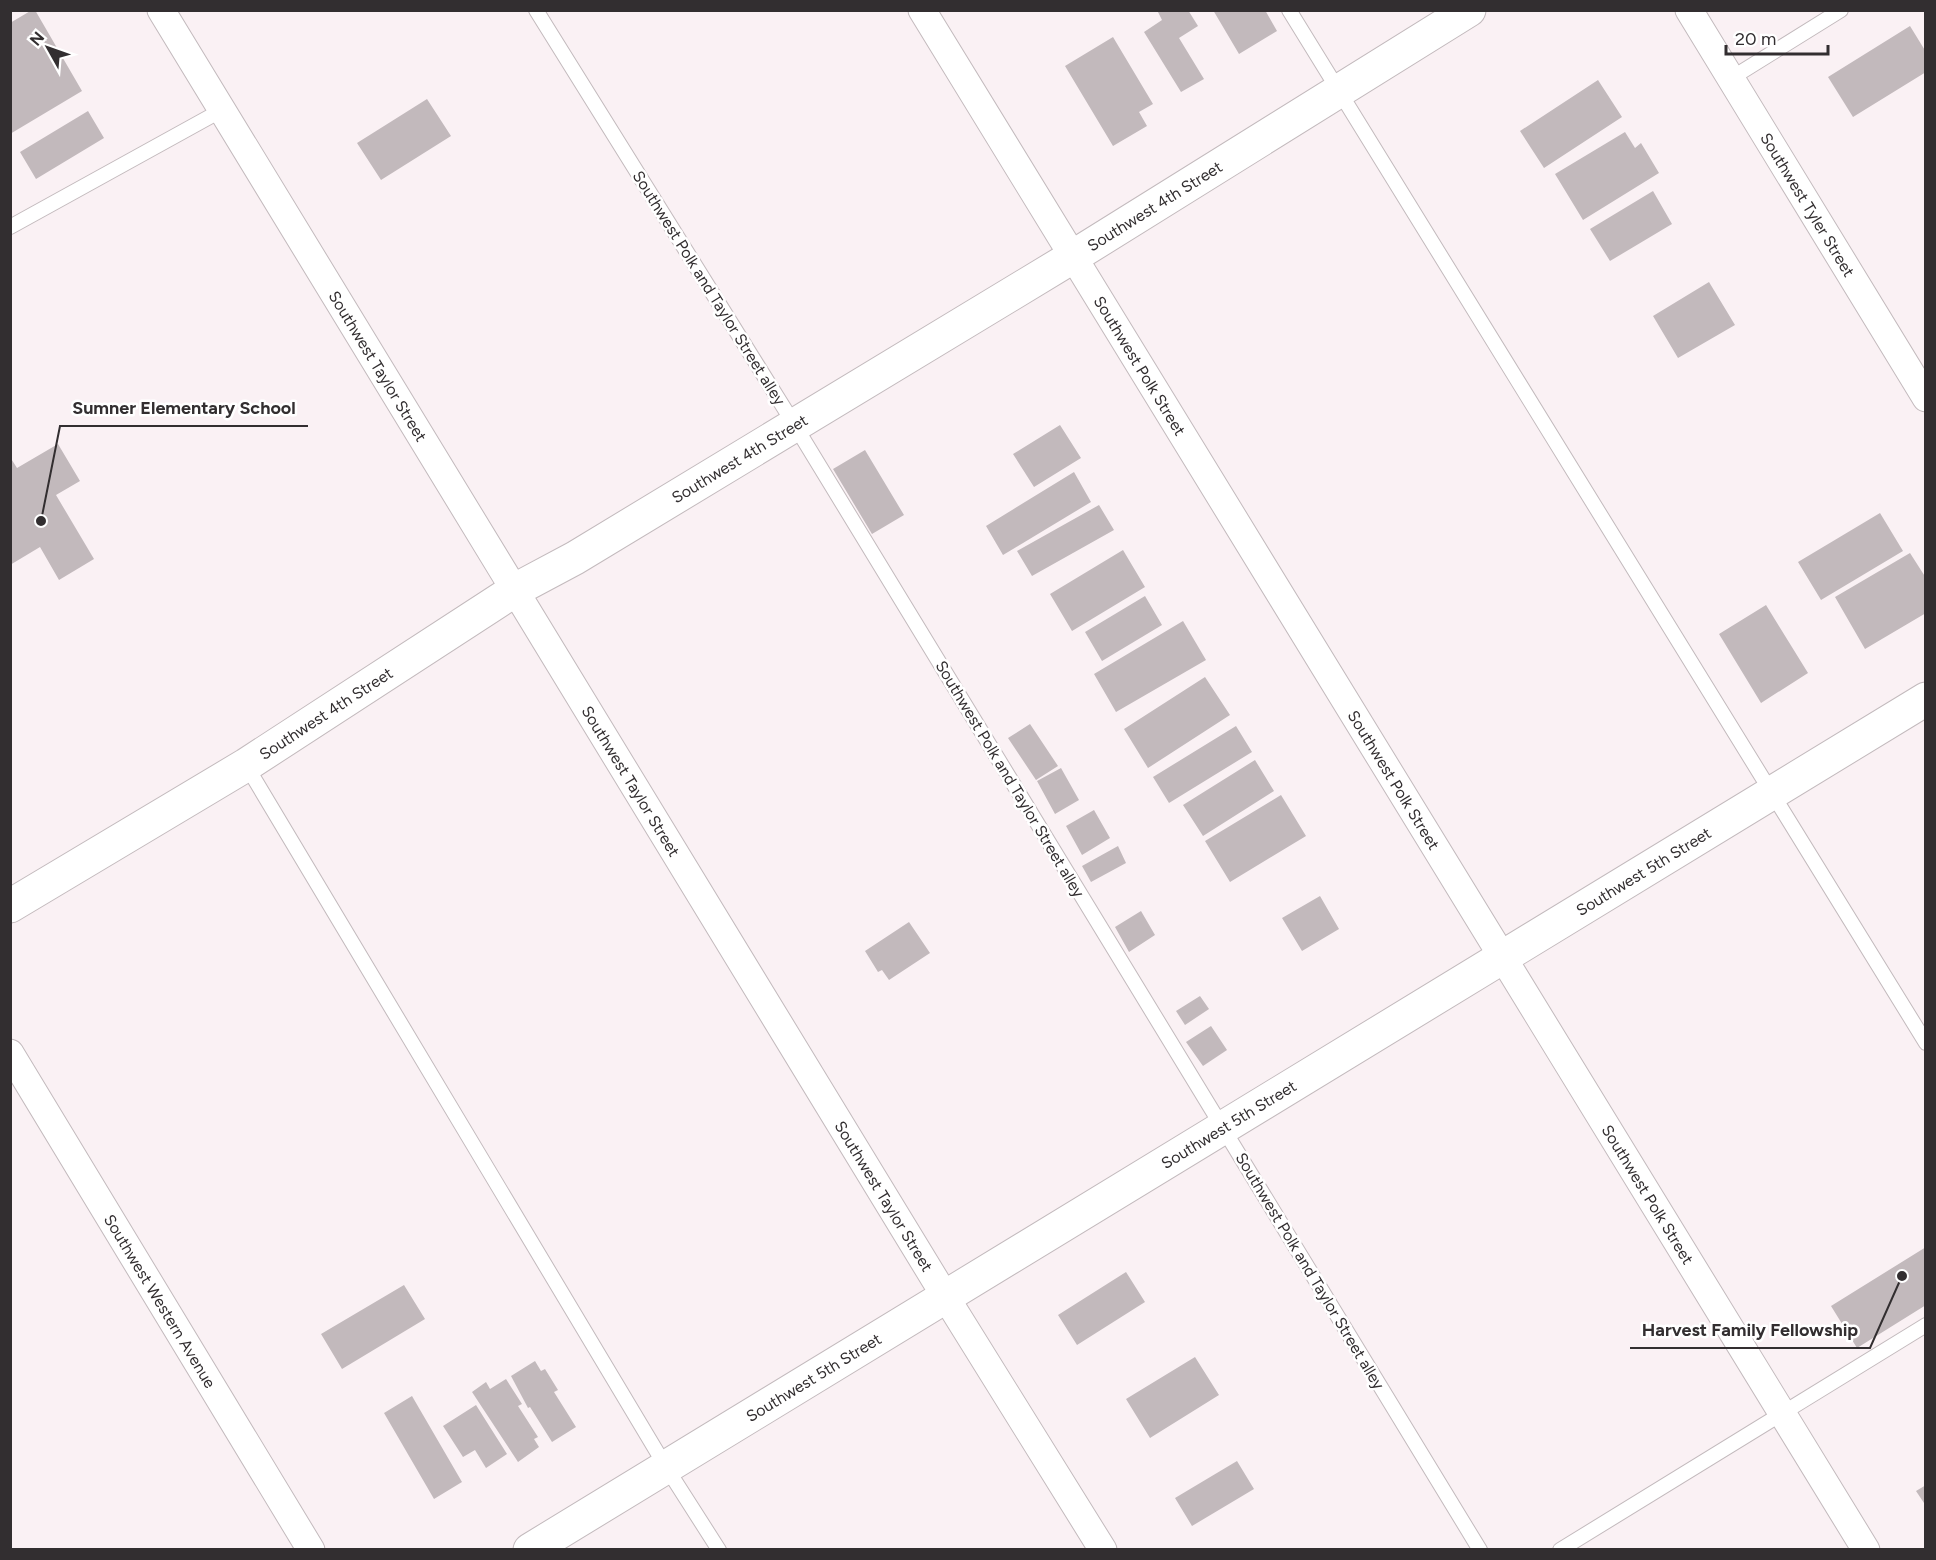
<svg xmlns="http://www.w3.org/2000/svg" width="1936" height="1560" font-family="Figtree,sans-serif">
<rect width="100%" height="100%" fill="#faf1f4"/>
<path fill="#c2b9bc" d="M32 10H35L82 91 10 134V23Z
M1157 10H1188L1198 26 1179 38 1204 79 1181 92 1144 32 1162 20Z
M1213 10H1265L1277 31 1239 54Z
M1910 26 1926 52V72L1853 117 1828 77Z
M1113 37 1153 104 1139 112 1147 126 1113 146 1065 66Z
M1598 80 1622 117 1544 168 1520 131Z
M427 99 451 136 381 180 357 143Z
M88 111 104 138 36 179 20 152Z
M1625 132 1635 148 1641 143 1659 173 1583 220 1555 174Z
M1653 191 1672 224 1610 261 1590 229Z
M1709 282 1735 325 1678 358 1653 316Z
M1060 425 1081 458 1034 487 1013 454Z
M58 444 80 481 56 495 94 559 59 580 40 547 10 565V457L17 468Z
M865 450 904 515 872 534 833 469Z
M1074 472 1091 502 1003 555 986 526Z
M1099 505 1114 530 1032 576 1017 551Z
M1880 513 1903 551 1821 600 1798 562Z
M1123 550 1145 587 1072 631 1050 594Z
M1910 553 1926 578V613L1865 649 1835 597Z
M1145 596 1162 625 1102 661 1085 632Z
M1766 605 1808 673 1761 703 1719 634Z
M1183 621 1206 660 1116 712 1094 674Z
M1205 677 1230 715 1148 768 1124 729Z
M1030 724 1058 766 1036 780 1008 738Z
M1236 726 1252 752 1169 803 1153 777Z
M1255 760 1274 791 1203 836 1183 805Z
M1061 768 1079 800 1055 814 1037 781Z
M1281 795 1306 836 1230 882 1205 841Z
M1094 810 1110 838 1082 855 1066 826Z
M1118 846 1126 863 1091 882 1082 866Z
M1320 896 1339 929 1302 951 1282 918Z
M1141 911 1155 935 1129 952 1115 927Z
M909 922 930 953 889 980 882 970 878 972 865 951Z
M1200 996 1209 1009 1185 1025 1176 1011Z
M1211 1026 1227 1050 1203 1066 1186 1042Z
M1926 1247V1305L1857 1348 1831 1306Z
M1126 1272 1145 1302 1077 1345 1058 1315Z
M404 1285 425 1319 342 1369 321 1334Z
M1195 1357 1219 1395 1150 1438 1126 1399Z
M535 1361 541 1371 545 1369 558 1390 554 1392 576 1427 552 1442 530 1407 528 1408 511 1376Z
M506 1379 522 1404 518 1406 538 1437 534 1439 539 1447 518 1462 472 1392 486 1382 490 1389Z
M412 1396 462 1482 434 1499 384 1413Z
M476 1405 507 1454 486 1468 475 1450 463 1457 443 1426Z
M1237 1461 1254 1489 1192 1526 1175 1498Z
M1926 1485V1506L1916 1491Z"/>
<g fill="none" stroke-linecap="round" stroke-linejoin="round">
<defs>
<path id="lane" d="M536 10 794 424 1480 1550
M1289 10 1926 1043
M1730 79 1841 10
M10 227 222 110
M246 765 666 1467 719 1550
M1560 1550 1926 1325"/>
<g id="street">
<path id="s1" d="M161 10 945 1296 1103 1550"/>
<path id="s2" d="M922 10 1866 1550"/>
<path id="s3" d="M1689 10 1926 398"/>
<path id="s4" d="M10 1053 311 1550"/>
</g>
<g id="secondary">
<path id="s5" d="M10 906 246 765 515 590 575 558 1074 256 1469 10"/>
<path id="s6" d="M530 1550 1926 699"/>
</g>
</defs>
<use href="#lane" stroke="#c3babd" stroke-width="16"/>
<use href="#street" stroke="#c3babd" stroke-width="29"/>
<use href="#secondary" stroke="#c3babd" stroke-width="35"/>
<use href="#lane" stroke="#fff" stroke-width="14"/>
<use href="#street" stroke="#fff" stroke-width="27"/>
<use href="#secondary" stroke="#fff" stroke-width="33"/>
</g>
<g text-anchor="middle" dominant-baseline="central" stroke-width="5" stroke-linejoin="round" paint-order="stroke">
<g font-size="16" fill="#322e30" stroke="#fff">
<text stroke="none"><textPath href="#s3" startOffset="228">Southwest Tyler Street</textPath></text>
<text stroke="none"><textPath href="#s5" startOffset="1342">Southwest 4th Street</textPath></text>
<text transform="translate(709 288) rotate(58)">Southwest Polk and Taylor Street alley</text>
<text stroke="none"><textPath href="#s2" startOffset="417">Southwest Polk Street</textPath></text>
<text stroke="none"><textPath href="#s1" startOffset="417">Southwest Taylor Street</textPath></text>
<text stroke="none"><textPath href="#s5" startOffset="856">Southwest 4th Street</textPath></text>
<text stroke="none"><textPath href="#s5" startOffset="370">Southwest 4th Street</textPath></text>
<text transform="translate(1010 779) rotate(59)">Southwest Polk and Taylor Street alley</text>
<text stroke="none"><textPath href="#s2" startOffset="903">Southwest Polk Street</textPath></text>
<text stroke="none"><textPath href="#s1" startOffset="903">Southwest Taylor Street</textPath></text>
<text stroke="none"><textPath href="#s6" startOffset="1304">Southwest 5th Street</textPath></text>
<text stroke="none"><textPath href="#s6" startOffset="818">Southwest 5th Street</textPath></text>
<text stroke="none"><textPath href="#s1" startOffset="1389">Southwest Taylor Street</textPath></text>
<text stroke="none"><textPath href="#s2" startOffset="1389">Southwest Polk Street</textPath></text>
<text transform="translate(1310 1271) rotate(59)">Southwest Polk and Taylor Street alley</text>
<text stroke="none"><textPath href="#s4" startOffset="290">Southwest Western Avenue</textPath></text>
<text stroke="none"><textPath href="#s6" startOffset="332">Southwest 5th Street</textPath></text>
</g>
</g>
<path fill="none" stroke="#322e30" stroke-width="2" d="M41 521L60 426H308M1902 1276L1870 1348H1630"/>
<g fill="#322e30" stroke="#fff" stroke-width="2">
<circle cx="41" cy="521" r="6"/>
<circle cx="1902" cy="1276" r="6"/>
</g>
<g font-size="18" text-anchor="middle" font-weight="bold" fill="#322e30" stroke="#fff" stroke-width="5" stroke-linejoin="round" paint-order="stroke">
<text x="184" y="414">Sumner Elementary School</text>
<text x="1750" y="1336">Harvest Family Fellowship</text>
</g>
<rect width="1936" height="1560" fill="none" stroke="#322e30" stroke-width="24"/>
<g transform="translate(48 48) rotate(310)" stroke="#ffffff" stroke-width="4.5" paint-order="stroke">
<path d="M0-4.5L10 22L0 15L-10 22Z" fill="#322e30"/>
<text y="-9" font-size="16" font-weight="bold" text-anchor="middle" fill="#322e30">N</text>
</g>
<path d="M1726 45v9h102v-9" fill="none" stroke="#322e30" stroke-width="3"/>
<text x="1735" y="45" font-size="18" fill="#322e30" stroke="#ffffff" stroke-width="4.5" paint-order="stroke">20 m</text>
</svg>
